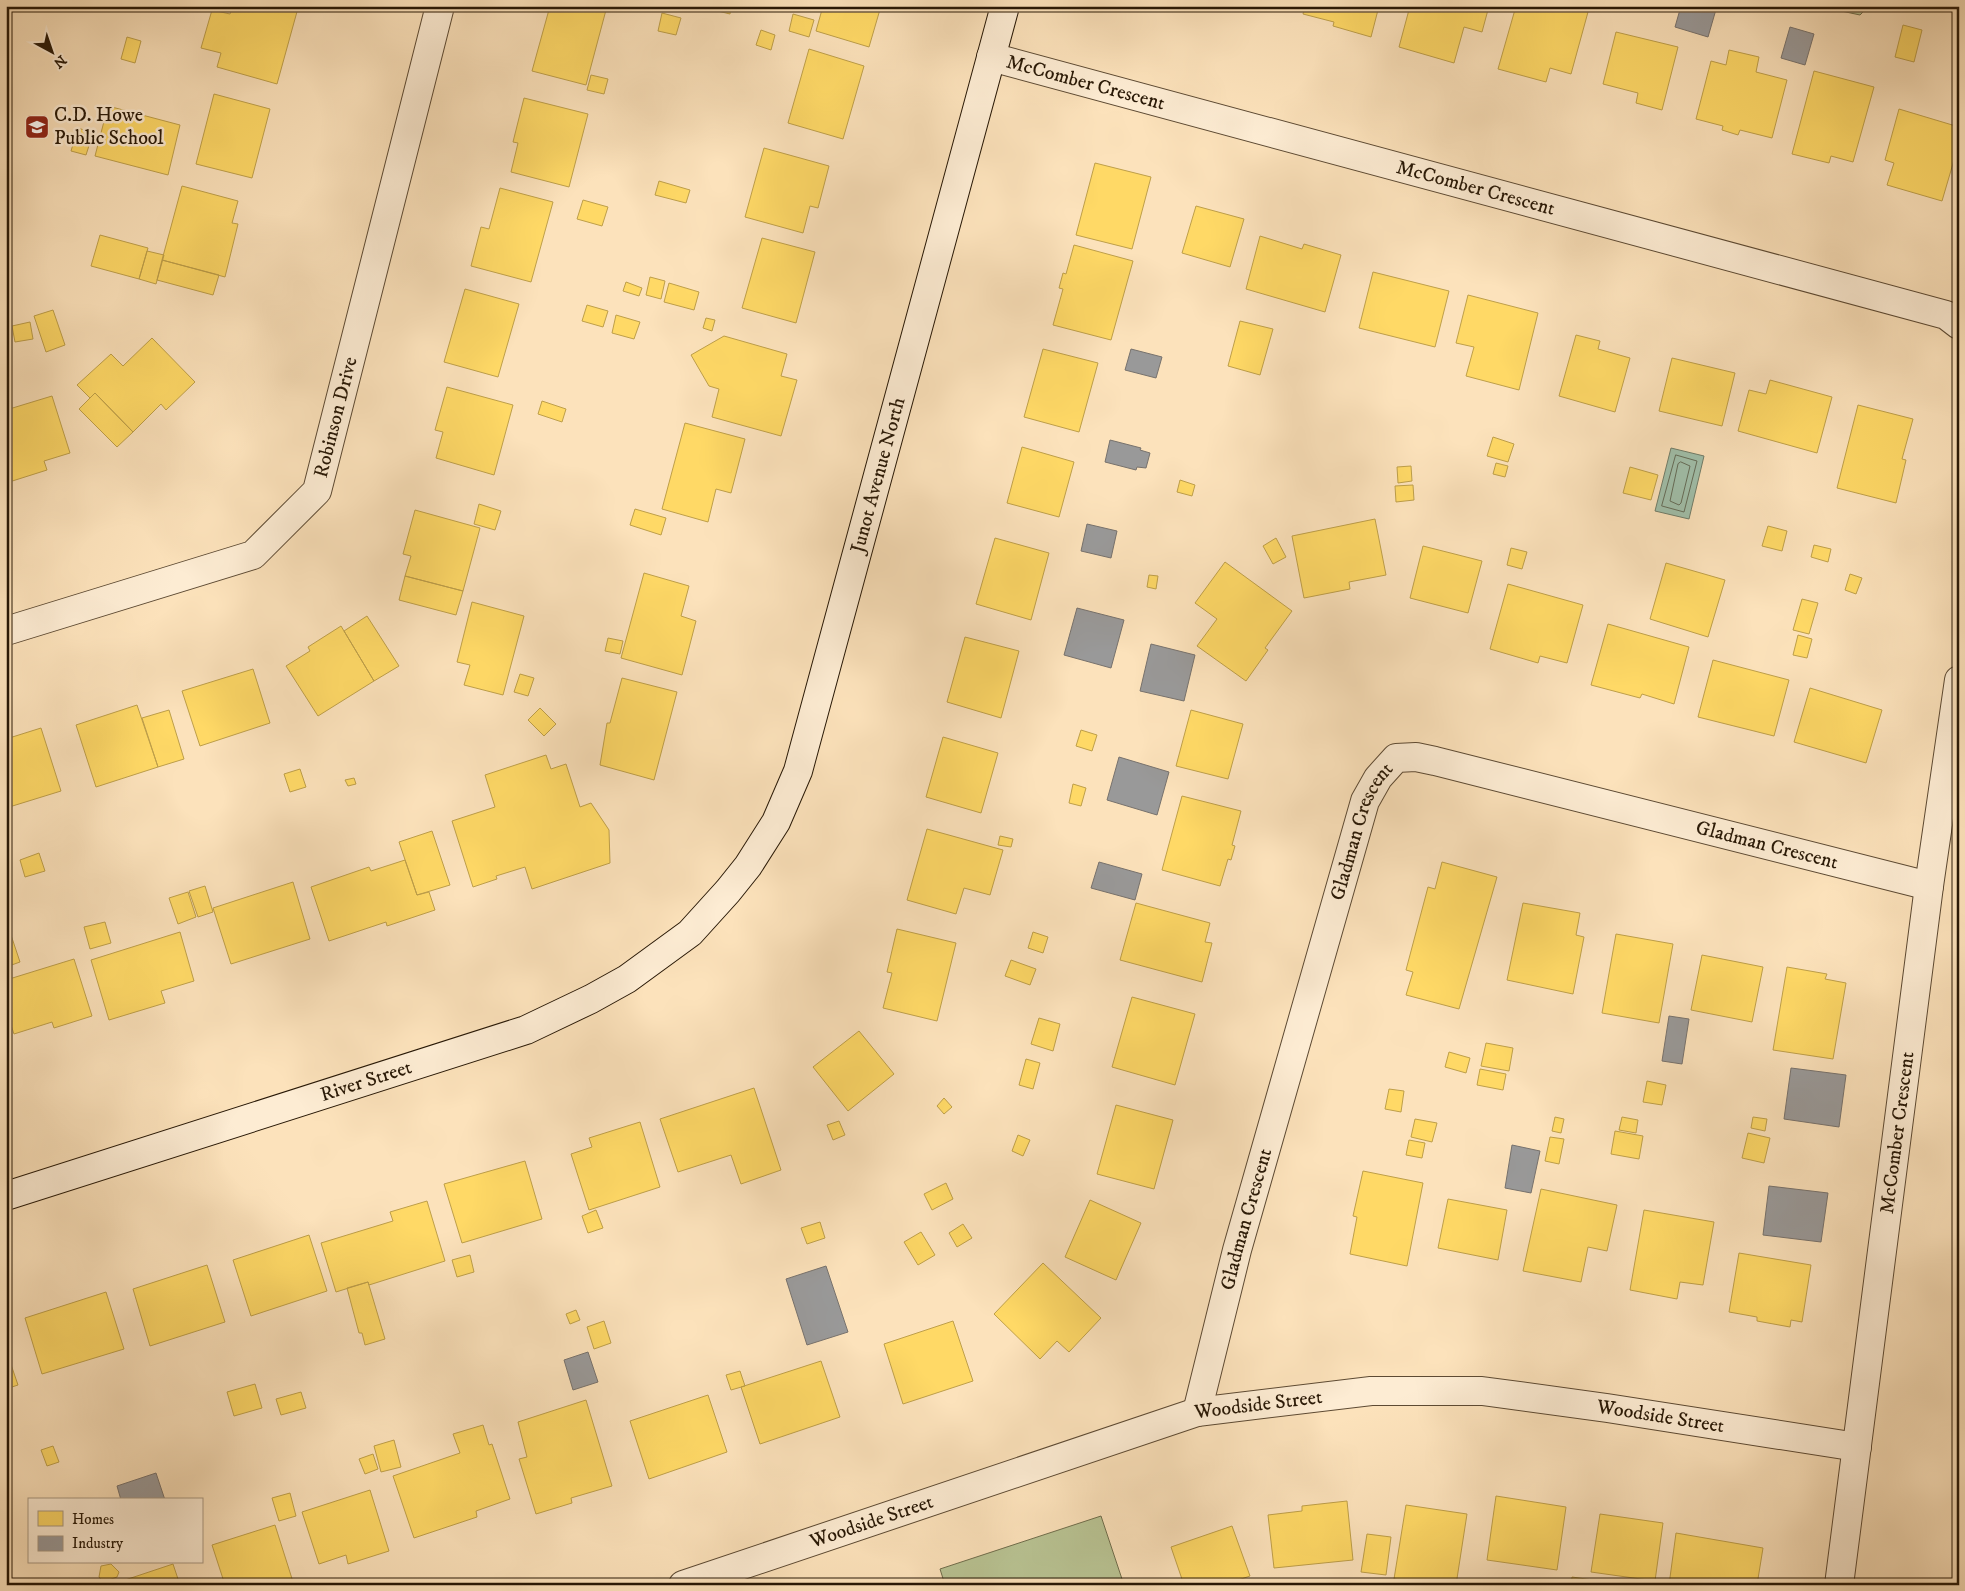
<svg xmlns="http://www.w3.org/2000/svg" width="1965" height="1591" font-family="'IM FELL DW Pica',serif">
<rect width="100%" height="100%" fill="#fce2bb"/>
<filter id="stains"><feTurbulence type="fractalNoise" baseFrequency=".004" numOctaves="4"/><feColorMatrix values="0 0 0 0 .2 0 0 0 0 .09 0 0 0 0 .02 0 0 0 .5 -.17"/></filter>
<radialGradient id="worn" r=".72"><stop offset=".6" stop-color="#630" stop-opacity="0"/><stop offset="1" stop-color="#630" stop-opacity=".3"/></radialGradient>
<path fill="#b9c494" stroke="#706e4d" d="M1818 6H1869L1860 15Z
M1101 1516 1124 1585H945L940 1569Z"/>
<path fill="#a0bfaa" stroke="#707c68" d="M1671 448 1704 456 1689 519 1655 511Z"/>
<path fill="#ffd966" stroke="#be9f49" d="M233 6H290L298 8 277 84 217 67 221 53 201 48 212 10 230 14Z
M550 6H591L606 10 586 85 532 71Z
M707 6H731L730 14 706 8Z
M823 6H881L869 47 816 31Z
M1225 6H1247L1246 11Z
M1256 6H1274L1273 11Z
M1305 6H1379L1371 37 1333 26 1334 22 1303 14Z
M1410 6H1489L1482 32 1464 27 1454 63 1399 47Z
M1516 6H1567L1588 12 1571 74 1550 68 1546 82 1498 69Z
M662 13 681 18 676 35 658 31Z
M793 14 814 20 809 37 789 31Z
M1903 25 1922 30 1914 62 1895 57Z
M761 30 775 35 771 50 756 45Z
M1616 32 1678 47 1662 110 1636 103 1638 93 1603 84Z
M127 37 141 41 135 63 121 59Z
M809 49 864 66 843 139 788 123Z
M1729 50 1759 57 1756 72 1787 80 1772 138 1740 130 1738 135 1722 130 1723 126 1696 119 1711 61 1726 65Z
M1814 71 1874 87 1853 162 1831 156 1829 163 1792 154Z
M591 75 608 79 604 94 587 90Z
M214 94 270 109 252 178 196 164Z
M524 98 588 114 569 187 511 172 518 143 513 142Z
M108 106 180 125 168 175 95 156Z
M1899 109 1959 127V143L1942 201 1887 185 1894 163 1885 160Z
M78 128 93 133 86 155 71 151Z
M764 148 829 166 818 208 810 206 803 233 745 217Z
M1095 163 1151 177 1132 249 1076 235Z
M659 181 690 190 686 203 655 195Z
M182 186 238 201 232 223 238 224 225 277 162 260Z
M500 188 553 202 531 282 471 266 481 227 489 229Z
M583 200 608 207 602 226 577 219Z
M1196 206 1244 219 1230 267 1182 253Z
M100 235 148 248 139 279 91 266Z
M1260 236 1302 249 1304 244 1341 255 1325 312 1246 289Z
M762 238 815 252 796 323 742 308Z
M1074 245 1133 261 1111 340 1053 325 1063 289 1059 288 1063 273 1066 274Z
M147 251 164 255 156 284 139 279Z
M162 260 219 275 213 295 157 280Z
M1373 272 1449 291 1435 347 1359 328Z
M650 277 665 281 661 299 646 295Z
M626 282 642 288 639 296 623 291Z
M669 283 699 292 694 310 664 302Z
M465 289 519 304 498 377 444 362Z
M1468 295 1538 313 1519 390 1466 376 1474 347 1456 343Z
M587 305 608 311 603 327 582 321Z
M53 310 65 345 46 352 34 316Z
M616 315 640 322 634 339 612 333Z
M706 318 715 320 712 331 703 328Z
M1240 321 1273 329 1260 375 1228 366Z
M30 322 33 339 15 342 12 326Z
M1576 335 1600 341 1598 349 1630 358 1615 412 1559 396Z
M724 336 787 354 781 376 797 380 781 436 712 417 719 389 709 386 691 355Z
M152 338 195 382 166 410 161 404 133 432 95 393 90 398 77 385 111 354 123 366Z
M1043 349 1098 363 1079 432 1024 417Z
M1672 358 1735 373 1722 426 1659 411Z
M1770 380 1832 397 1817 453 1738 431 1749 390 1766 394Z
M447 387 513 405 494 475 436 458 443 432 435 430Z
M95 393 133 432 117 447 79 409Z
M52 396 70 453 44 461 47 470 6 483V410Z
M542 401 566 409 562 422 538 414Z
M1858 405 1913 419 1902 459 1906 460 1896 503 1837 488Z
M685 423 745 439 731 493 716 489 708 522 662 509Z
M1493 437 1514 444 1508 462 1487 456Z
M1022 447 1074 462 1059 517 1007 503Z
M1496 463 1508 466 1505 477 1493 474Z
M1411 466 1412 481 1398 483 1397 467Z
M1630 467 1658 475 1651 500 1623 493Z
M1180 480 1195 485 1192 496 1177 492Z
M1413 485 1414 500 1396 502 1395 486Z
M479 504 501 511 495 530 474 524Z
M635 509 666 518 661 535 630 525Z
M415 510 480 528 463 591 405 576 411 556 403 554Z
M1375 519 1386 575 1349 582 1350 589 1304 598 1292 536Z
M1768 526 1787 531 1782 551 1762 546Z
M995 538 1049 553 1031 620 976 604Z
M1276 538 1286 557 1273 564 1263 546Z
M1814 545 1831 549 1828 562 1811 557Z
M1423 546 1482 561 1468 613 1410 598Z
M1511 548 1527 552 1522 569 1507 565Z
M1225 562 1292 611 1265 648 1268 650 1246 681 1197 646 1217 619 1195 603Z
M1666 563 1725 580 1708 637 1650 619Z
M644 573 689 586 681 616 696 621 682 675 621 658Z
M1850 574 1862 578 1856 594 1845 590Z
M1149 575 1158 576 1156 589 1147 587Z
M405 576 463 591 456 615 399 600Z
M1508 584 1583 605 1567 663 1540 656 1538 663 1490 649Z
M1802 599 1818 603 1809 634 1793 630Z
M472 602 524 616 503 695 464 685 470 665 457 662Z
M367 616 399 666 374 681 344 631Z
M1608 624 1689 647 1674 704 1642 694 1640 698 1591 685Z
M341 626 374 681 318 716 286 666 310 651 308 647Z
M1798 635 1812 639 1807 658 1793 655Z
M965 637 1019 651 1001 718 947 702Z
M608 638 623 641 620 654 605 651Z
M1713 660 1789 680 1774 736 1698 717Z
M253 669 270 723 200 746 182 691Z
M520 674 534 678 528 696 514 692Z
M622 678 677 692 654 780 600 765 607 723H610Z
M1810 688 1882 710 1866 763 1794 742Z
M137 705 158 767 96 787 76 725Z
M540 708 556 724 544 736 528 720Z
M169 710 184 759 158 767 142 718Z
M1191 710 1243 724 1228 779 1176 766Z
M41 728 61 791 6 808V739Z
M1081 730 1097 735 1092 751 1076 746Z
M943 737 998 753 981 813 926 797Z
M546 755 551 769 566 764 580 807 591 803 609 830 610 863 532 889 525 867 496 876 497 879 473 887 452 821 495 807 485 775Z
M300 769 306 787 290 792 284 774Z
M354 778 356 784 348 786 345 780Z
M1073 784 1086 788 1081 806 1069 803Z
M1182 796 1241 811 1232 845 1235 846 1231 860 1228 859 1220 886 1162 870Z
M927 829 1003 850 990 895 964 888 956 914 907 900Z
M432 831 450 885 417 895 399 842Z
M1000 836 1013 839 1011 847 998 845Z
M39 853 45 871 25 877 20 860Z
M405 860 417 895 429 892 435 910 387 926 386 922 329 941 311 887 369 867 371 871Z
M1442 862 1497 877 1459 1009 1406 995 1413 972 1406 970 1428 887 1435 889Z
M293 882 310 939 231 964 213 908Z
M205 886 213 912 198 917 189 891Z
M188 892 196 917 178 924 169 898Z
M1136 903 1210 923 1205 942 1212 943 1202 982 1120 960Z
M1523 903 1580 913 1576 935 1584 937 1573 994 1507 980Z
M6 920 20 962 6 967Z
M105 922 111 943 90 949 84 927Z
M897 929 956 943 937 1021 883 1008 892 973 887 972Z
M180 932 194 981 161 991 165 1003 109 1020 91 960Z
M1033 932 1048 937 1043 953 1028 948Z
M1616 934 1673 944 1659 1023 1602 1013Z
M1702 955 1763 967 1752 1022 1691 1010Z
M74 959 92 1016 54 1028 52 1022 14 1034 6 1010V980Z
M1011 960 1036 969 1030 985 1005 976Z
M1787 967 1827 974 1825 979 1846 983 1833 1059 1773 1050Z
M1132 997 1195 1014 1175 1085 1112 1067Z
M1039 1018 1060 1024 1053 1051 1031 1044Z
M859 1031 894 1074 848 1111 813 1067Z
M1486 1043 1513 1048 1509 1071 1481 1066Z
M1449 1052 1470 1058 1466 1073 1445 1067Z
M1026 1059 1040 1063 1033 1089 1019 1085Z
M1480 1069 1506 1074 1503 1090 1477 1085Z
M1647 1081 1666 1085 1662 1105 1643 1102Z
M754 1088 781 1170 741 1184 731 1155 678 1172 660 1119Z
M1389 1089 1404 1091 1401 1112 1385 1109Z
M944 1098 952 1107 944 1114 937 1106Z
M1116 1105 1173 1120 1154 1189 1097 1174Z
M1555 1117 1564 1119 1561 1133 1552 1131Z
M1622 1117 1638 1120 1636 1133 1619 1130Z
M1753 1117 1767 1119 1765 1131 1751 1128Z
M1415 1119 1437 1123 1432 1142 1411 1137Z
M839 1121 845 1135 833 1140 827 1125Z
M640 1122 660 1187 589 1210 571 1154 592 1147 589 1138Z
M1615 1131 1643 1136 1639 1159 1611 1154Z
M1748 1133 1770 1138 1764 1163 1742 1158Z
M1018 1135 1030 1140 1023 1156 1012 1151Z
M1550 1137 1564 1139 1559 1164 1545 1161Z
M1409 1140 1425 1143 1422 1158 1406 1155Z
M525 1161 542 1219 462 1243 444 1184Z
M1363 1171 1423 1183 1407 1266 1350 1254 1357 1217 1353 1216Z
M946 1183 953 1199 932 1210 924 1194Z
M1541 1189 1617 1205 1607 1251 1588 1247 1581 1282 1523 1271Z
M1448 1199 1507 1210 1498 1260 1438 1248Z
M1090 1200 1141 1223 1116 1280 1065 1257Z
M427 1201 445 1261 369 1285 368 1282 336 1292 321 1243 393 1221 390 1212Z
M596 1210 603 1228 588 1233 582 1216Z
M1644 1210 1714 1222 1703 1285 1680 1282 1677 1299 1630 1290Z
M820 1222 825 1238 807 1244 801 1228Z
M963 1224 972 1238 957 1247 949 1233Z
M921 1232 935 1255 918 1265 904 1242Z
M309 1235 327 1291 251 1316 233 1260Z
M1739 1253 1811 1265 1802 1322 1791 1320 1790 1327 1757 1321V1317L1729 1312Z
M470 1255 474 1272 457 1277 452 1260Z
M1043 1263 1101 1318 1069 1352 1057 1341 1040 1359 994 1314Z
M207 1265 225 1322 150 1346 133 1289Z
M368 1282 385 1339 365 1345 362 1333H359L347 1288Z
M106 1292 124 1349 42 1374 25 1318Z
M576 1310 580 1320 570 1324 566 1314Z
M604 1321 611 1343 594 1349 587 1327Z
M953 1321 973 1381 903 1404 884 1344Z
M6 1350 18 1385 6 1389Z
M821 1361 840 1417 760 1444 741 1387Z
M740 1371 745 1386 731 1390 726 1375Z
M255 1384 262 1408 234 1416 227 1392Z
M301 1392 306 1408 281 1415 276 1399Z
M708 1395 727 1452 649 1479 630 1421Z
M586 1400 612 1486 571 1498 572 1503 536 1514 519 1459 527 1457 518 1422Z
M483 1425 489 1445 492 1444 510 1499 476 1511 477 1517 414 1538 393 1476 460 1453 453 1434Z
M394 1440 401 1467 381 1472 374 1446Z
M53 1446 59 1462 47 1466 41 1450Z
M373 1454 378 1469 365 1474 359 1459Z
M370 1490 389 1551 348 1564 346 1555 319 1564 302 1512Z
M290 1493 296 1516 279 1521 272 1498Z
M1496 1496 1566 1507 1557 1570 1487 1560Z
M1347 1501 1353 1560 1274 1568 1268 1515 1302 1511V1506Z
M1406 1505 1467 1514 1456 1585H1430L1394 1579Z
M1600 1514 1663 1523 1655 1581 1591 1572Z
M275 1525 294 1585H225L212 1545Z
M1232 1526 1250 1576 1224 1585H1184L1171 1547Z
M1676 1533 1763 1548 1757 1585H1669Z
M1367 1534 1391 1537 1386 1575 1361 1572Z
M111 1564 119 1572 117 1577 103 1582 99 1577 101 1566Z
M173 1564 180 1585H110Z
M1572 1577 1593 1580 1592 1585H1571Z"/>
<path fill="#999" stroke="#77726d" d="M1681 6H1717L1708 37 1675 27Z
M1790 27 1814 34 1805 65 1781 58Z
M1131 349 1162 357 1156 378 1125 370Z
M1110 440 1141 448 1140 450 1150 453 1146 468 1137 467 1136 470 1105 462Z
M1087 524 1117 531 1111 558 1081 551Z
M1077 608 1124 620 1111 668 1064 655Z
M1151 644 1195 655 1184 701 1140 691Z
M1119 757 1169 772 1157 815 1107 800Z
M1099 862 1142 874 1135 900 1091 888Z
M1669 1016 1689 1019 1682 1064 1662 1061Z
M1791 1068 1846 1075 1839 1127 1784 1119Z
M1512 1145 1540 1151 1531 1193 1505 1188Z
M1769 1186 1828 1193 1821 1242 1763 1235Z
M826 1266 848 1332 807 1345 786 1279Z
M588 1352 598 1382 573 1390 564 1360Z
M156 1473 165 1500H121L117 1486Z"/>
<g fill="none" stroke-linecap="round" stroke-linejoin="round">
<path stroke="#646c58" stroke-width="1" d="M1676 455 1697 461 1684 512 1662 506Z
M1681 462 1690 466 1681 503 1679 505 1670 501 1678 464Z"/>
<defs>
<g id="street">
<path id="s1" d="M991 57 1946 315 1959 325"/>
<path id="s2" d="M6 631 253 555 317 491 440 6"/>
<path id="s3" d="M1197 1412 1237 1250 1365 801 1378 778 1396 758 1416 757 1435 761 1929 886"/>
<path id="s4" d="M683 1585 1197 1412 1371 1391H1482L1607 1408 1857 1447"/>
<path id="s5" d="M1839 1585 1929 886 1959 680"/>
</g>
<g id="secondary">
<path id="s6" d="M6 1196 526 1030 591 999 627 979 690 933 728 891 748 866 776 822 798 771 1005 6"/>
</g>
</defs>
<use href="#street" stroke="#5d4a33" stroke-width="30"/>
<use href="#secondary" stroke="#281806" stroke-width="30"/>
<use href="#street" stroke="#fdecd3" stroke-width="28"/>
<use href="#secondary" stroke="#fdecd3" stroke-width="28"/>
</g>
<defs>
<symbol id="school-square" viewBox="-11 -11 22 22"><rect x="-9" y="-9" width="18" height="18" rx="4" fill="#8f2418" stroke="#fdecd3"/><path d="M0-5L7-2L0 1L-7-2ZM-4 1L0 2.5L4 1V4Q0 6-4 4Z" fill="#fff"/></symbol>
</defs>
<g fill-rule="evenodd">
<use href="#school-square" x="23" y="113" width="28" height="28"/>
</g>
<g text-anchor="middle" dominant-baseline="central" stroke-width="5" stroke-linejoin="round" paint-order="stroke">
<g font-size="20" fill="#281806" stroke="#fdecd3">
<text stroke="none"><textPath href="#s1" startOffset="98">McComber Crescent</textPath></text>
<text stroke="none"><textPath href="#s1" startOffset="502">McComber Crescent</textPath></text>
<text stroke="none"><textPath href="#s2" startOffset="425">Robinson Drive</textPath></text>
<text stroke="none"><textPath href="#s6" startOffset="1240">Junot Avenue North</textPath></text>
<text stroke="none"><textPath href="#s3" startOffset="604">Gladman Crescent</textPath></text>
<text stroke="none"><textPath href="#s3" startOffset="1069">Gladman Crescent</textPath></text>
<text stroke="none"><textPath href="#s6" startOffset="378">River Street</textPath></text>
<text stroke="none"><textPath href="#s5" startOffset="456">McComber Crescent</textPath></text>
<text stroke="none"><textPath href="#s3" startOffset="199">Gladman Crescent</textPath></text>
<text stroke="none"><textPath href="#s4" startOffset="604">Woodside Street</textPath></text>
<text stroke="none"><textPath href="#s4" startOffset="1009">Woodside Street</textPath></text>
<text stroke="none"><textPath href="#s4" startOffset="199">Woodside Street</textPath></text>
</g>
<g font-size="20" fill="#281806" stroke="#fdecd3" text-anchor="start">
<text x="54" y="115">C.D. Howe<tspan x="54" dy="23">Public School</tspan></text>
</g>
</g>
<rect width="1965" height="1591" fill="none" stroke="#fce2bb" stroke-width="25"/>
<rect x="8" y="8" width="1950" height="1576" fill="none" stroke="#281806" stroke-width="2.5"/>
<rect x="12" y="12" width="1940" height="1566" fill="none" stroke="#281806"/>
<rect x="28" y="1498" width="175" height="65" fill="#fdecd3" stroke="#a89781"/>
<rect x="38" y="1511" width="25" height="15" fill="#ffd966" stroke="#a89781"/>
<text x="72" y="1524" font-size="15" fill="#281806">Homes</text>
<rect x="38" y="1536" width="25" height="15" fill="#999999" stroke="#a89781"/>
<text x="72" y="1548" font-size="15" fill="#281806">Industry</text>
<g transform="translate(52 52) rotate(140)" stroke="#fdecd3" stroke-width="4" paint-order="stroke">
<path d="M0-4L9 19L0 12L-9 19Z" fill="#281806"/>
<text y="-8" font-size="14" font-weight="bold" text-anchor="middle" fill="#281806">N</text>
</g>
<rect width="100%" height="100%" filter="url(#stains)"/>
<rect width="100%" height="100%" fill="url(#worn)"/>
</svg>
